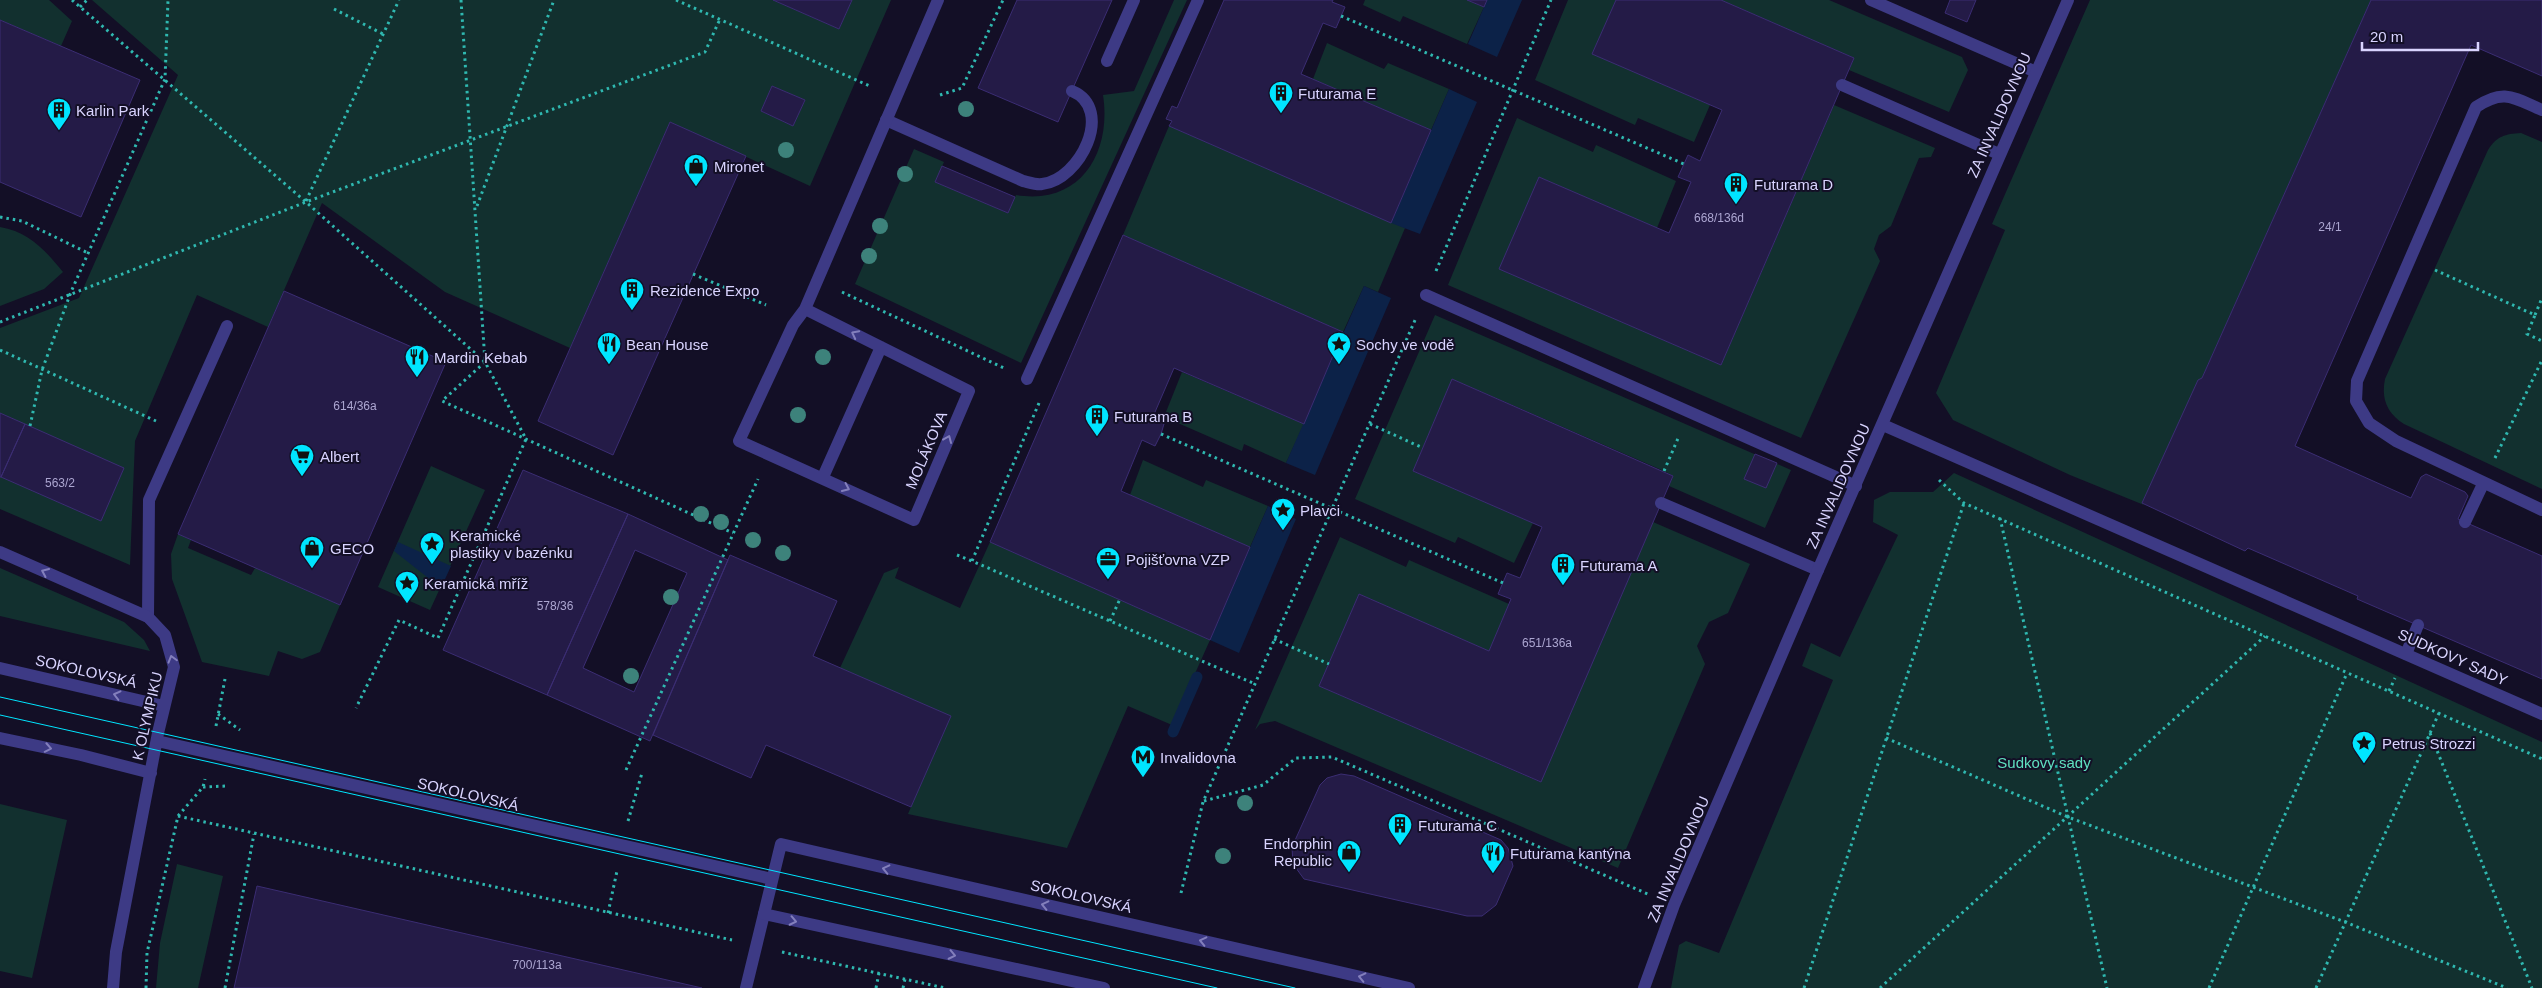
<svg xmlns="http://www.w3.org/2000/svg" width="2542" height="988" font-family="Arial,sans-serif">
<rect width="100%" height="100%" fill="#130f26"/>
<path fill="#12302f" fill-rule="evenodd" d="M0 0H49L72 21 61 46 0 20Z
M92 0H773L839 29 852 0H891L810 186 670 122 570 348 445 292 322 203 268 327 197 295 135 441 130 565 0 509V328L79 298 178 75ZM772 86 805 100 793 126 761 111Z
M1174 0H1187L1021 363 855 284 914 149 944 162 935 182 1008 213 1016 195C1080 206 1112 153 1103 95L1134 91Z
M1365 0H1467L1484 7 1467 44 1403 16 1400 22 1363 5Z
M1568 0H1616L1593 54 1710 105 1694 142 1638 118 1635 125 1535 80Z
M1721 0H1829L1962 57 1968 70 1949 112 1849 70 1854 58Z
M2090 0H2371L2202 378 2142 503 2144 505 2070 475 1953 420 1936 393 2005 230 1992 224Z
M1327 43 1384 69 1388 63 1449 89 1431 130 1313 79Z
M1834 105 1935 148 1931 157 1919 158 1891 226 1879 235 1874 249 1880 261 1801 438 1448 285 1517 118 1593 152 1596 145 1676 181 1657 228 1539 177 1500 269 1721 365Z
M1169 126 1405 228 1378 292 1364 286 1343 332 1123 235Z
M2521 133 2542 142V489L2404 424C2387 413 2381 399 2385 379L2488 150C2497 136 2505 134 2521 133Z
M0 227C29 232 45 250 63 272L44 289 0 306Z
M1435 315 1791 470 1765 528 1669 486 1673 476 1664 471 1452 379 1413 471 1533 523 1514 563 1458 537 1455 543 1355 499Z
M1182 372 1304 424 1286 463 1244 444 1242 451 1164 417Z
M1143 460 1203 487 1206 480 1268 506 1250 547 1130 495Z
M431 466 485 490 430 610 378 587Z
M1954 473 2542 742V988H1671L1679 945 1686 941 1719 953 1833 680 1802 666 1811 643 1840 657 1898 535 1873 522 1874 500 1890 492H1933Z
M1653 522 1750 564 1728 613 1709 622 1697 646 1705 664 1618 868 1275 721 1260 724 1255 730 1340 537 1406 567 1409 560 1509 604 1489 651 1359 594 1319 686 1540 782Z
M178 534 191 540 188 548 251 575 255 568 340 605 320 652 302 659 278 651 269 676 202 662 172 579 171 554Z
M990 542 1210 640 1172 725 1128 706 1067 848 908 814 950 716 840 668 884 573 899 567 895 578 960 608Z
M0 568 124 622 144 640 150 651 0 616Z
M0 804 67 820 32 978 0 971Z
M177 864 223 876 198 988H156L160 943Z"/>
<path fill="#0c2248" d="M1487 0H1522L1497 57 1468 44Z
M1449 89 1477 102 1420 234 1391 223Z
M1364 286 1391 298 1315 475 1286 463Z
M1268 506 1296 519 1239 653 1210 640Z
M398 542 451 566 441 588 394 551Z"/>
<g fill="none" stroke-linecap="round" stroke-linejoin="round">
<path stroke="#0c2248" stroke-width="11" d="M1173 732 1197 677"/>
</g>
<path fill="#241b47" stroke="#3b2d73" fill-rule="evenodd" d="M773 0H852L839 29Z
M1017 0H1112L1058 122 978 88Z
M1224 0H1333L1332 2 1345 7 1336 28 1323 23 1301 74 1431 130 1391 223 1169 126 1172 121 1166 119 1172 106 1177 108Z
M1467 0H1487L1484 7Z
M1616 0H1721L1854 58 1721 365 1499 269 1539 177 1669 233 1691 182 1678 177 1688 155 1700 161 1722 110 1592 54Z
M1950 0H1976L1967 22 1945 13Z
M2371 0H2542V76L2471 45 2295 446 2411 498 2421 477 2426 474 2465 492 2468 496 2458 519 2542 556V679L2357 599 2358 596 2248 548 2245 551 2142 503 2198 380 2202 378Z
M0 20 140 80 81 217 0 182Z
M772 86 805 100 793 126 761 111Z
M670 122 746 156 613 455 538 421Z
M942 166 1015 197 1008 213 935 182Z
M1123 235 1343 332 1304 424 1174 368 1152 419 1164 424 1161 434 1155 446 1142 440 1121 491 1250 547 1210 640 990 542Z
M284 291 446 362 340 605 178 534Z
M1452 379 1673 476 1541 782 1319 686 1359 594 1489 651 1511 599 1498 594 1507 573 1520 578 1542 527 1413 471Z
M0 413 25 424 1 477H0Z
M25 424 124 468 101 521 1 477Z
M1755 454 1777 463 1766 488 1744 479Z
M523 470 628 514 547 695 443 650Z
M628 514 728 560 650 741 547 695ZM635 550 687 573 634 692 583 668Z
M730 555 837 601 813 656 951 716 911 807 766 745 751 778 653 735Z
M1341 774 1354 776 1501 840 1508 848 1513 866 1496 905 1482 916H1467L1304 879 1293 864 1292 847 1320 785 1327 778Z
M257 886 702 988H234Z"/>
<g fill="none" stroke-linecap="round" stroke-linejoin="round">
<path stroke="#2fb8b0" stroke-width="3" stroke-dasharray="2.5 4" stroke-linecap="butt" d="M72 0 306 202 485 362 526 439 438 638 399 620 356 708
M461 0 485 362
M676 0 872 87
M80 7 87 0
M334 9 383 34
M1341 16 1684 164
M940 95 962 88 1003 0
M306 201 399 0
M477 206 554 0
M0 217 22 221 88 253
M2435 270 2535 315 2527 334 2542 341
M1436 271 1551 0
M693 274 766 305
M842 292 1004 368
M2535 315 2542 298
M0 322 306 202 705 52 720 19
M0 350 156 421
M485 362 442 401 733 533
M1039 403 972 561 1255 684
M1370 424 1423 448
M30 426 42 370 71 292 165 79 168 0
M1161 434 1503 583
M2495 458 2542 360
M1664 471 1679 436
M1939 480 1964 503 2542 759
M2000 518 2107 988
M957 555 972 561
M1110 621 1120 599
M1274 639 1329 664
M2389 691 2395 678
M218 714 240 730
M216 726 225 679
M2430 733 2532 988
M1886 738 2068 817 2345 922 2507 988
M626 770 758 479
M203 787 227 786
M1204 801 1263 785 1296 758 1332 757 1650 895
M178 816 732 940
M628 821 642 773
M1181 893 1203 802 1416 318
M608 913 617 871
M782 952 945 988
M146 988 147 953 178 816 203 787 205 779
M225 988 254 834
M876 988 879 973
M903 988 905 979
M1804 988 1964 503
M1880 988 2265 636
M2209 988 2347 673
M2316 988 2439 713"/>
<path stroke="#3d3a85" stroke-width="12" d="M1871 0 2036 72
M1107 61 1134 0
M1842 85 1999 154
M2542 110C2514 98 2504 88 2476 107L2357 381 2356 401 2369 423 2396 441 2542 510
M886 120 1023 181C1028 182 1036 185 1042 184 1080 180 1115 109 1072 91
M1426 295 1856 486
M1027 379 1198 0
M1661 503 1818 570
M2465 522 2483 484
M148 617 149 500 227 326
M2406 654 2418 625
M746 988 764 914"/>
<path stroke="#3d3a85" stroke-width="12" d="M805 309 969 391 914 520 739 441 793 325 805 309 938 0
M1883 425 2542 714
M823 477 881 347
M0 552 148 617 165 635 174 667 158 733 116 952 113 988
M0 668 164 706
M0 738 81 755 151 773
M157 741 772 879
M1104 988 764 914 781 844 1409 988
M1644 988 1674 905 1818 570 2068 0"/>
<path stroke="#00e5ff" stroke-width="1" d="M0 697 1295 988
M0 715 1217 988"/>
</g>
<g fill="#3d827b">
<circle cx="966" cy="109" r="8"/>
<circle cx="786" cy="150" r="8"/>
<circle cx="905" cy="174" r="8"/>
<circle cx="880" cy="226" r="8"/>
<circle cx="869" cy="256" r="8"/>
<circle cx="823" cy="357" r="8"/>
<circle cx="798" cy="415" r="8"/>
<circle cx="701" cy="514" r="8"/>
<circle cx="721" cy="522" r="8"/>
<circle cx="753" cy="540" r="8"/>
<circle cx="783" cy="553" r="8"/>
<circle cx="671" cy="597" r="8"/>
<circle cx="631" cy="676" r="8"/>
<circle cx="1245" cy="803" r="8"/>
<circle cx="1223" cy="856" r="8"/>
</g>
<defs><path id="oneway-chevron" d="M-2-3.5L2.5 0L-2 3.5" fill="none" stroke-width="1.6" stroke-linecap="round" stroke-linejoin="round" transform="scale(1.25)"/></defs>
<g stroke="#837fbc">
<use href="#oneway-chevron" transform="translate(855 334) rotate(-153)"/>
<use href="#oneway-chevron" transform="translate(948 439) rotate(-67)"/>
<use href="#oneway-chevron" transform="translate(846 488) rotate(25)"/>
<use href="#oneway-chevron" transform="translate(45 572) rotate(-156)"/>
<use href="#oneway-chevron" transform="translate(172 659) rotate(-106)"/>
<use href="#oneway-chevron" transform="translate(117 695) rotate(-166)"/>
<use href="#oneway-chevron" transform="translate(48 748) rotate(11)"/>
<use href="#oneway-chevron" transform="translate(886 869) rotate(-167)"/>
<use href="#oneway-chevron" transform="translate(1045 905) rotate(-167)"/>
<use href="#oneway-chevron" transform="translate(793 921) rotate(12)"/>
<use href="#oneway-chevron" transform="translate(1203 941) rotate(-167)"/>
<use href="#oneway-chevron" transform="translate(952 955) rotate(12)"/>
<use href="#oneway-chevron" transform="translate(1362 977) rotate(-167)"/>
</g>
<defs>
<symbol id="building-pin" viewBox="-11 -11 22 30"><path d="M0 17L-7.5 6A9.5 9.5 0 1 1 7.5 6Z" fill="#00e5ff" stroke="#130f26"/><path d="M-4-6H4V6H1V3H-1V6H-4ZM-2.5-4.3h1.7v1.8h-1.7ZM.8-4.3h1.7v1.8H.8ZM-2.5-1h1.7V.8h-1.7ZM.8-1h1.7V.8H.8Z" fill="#111"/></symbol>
<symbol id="shop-pin" viewBox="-11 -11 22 30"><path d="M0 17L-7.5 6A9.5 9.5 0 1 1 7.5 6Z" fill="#00e5ff" stroke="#130f26"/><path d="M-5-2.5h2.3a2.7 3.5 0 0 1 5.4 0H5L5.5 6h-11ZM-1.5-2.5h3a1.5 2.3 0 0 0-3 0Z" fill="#111"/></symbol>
<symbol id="restaurant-pin" viewBox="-11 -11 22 30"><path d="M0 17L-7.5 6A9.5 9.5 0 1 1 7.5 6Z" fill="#00e5ff" stroke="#130f26"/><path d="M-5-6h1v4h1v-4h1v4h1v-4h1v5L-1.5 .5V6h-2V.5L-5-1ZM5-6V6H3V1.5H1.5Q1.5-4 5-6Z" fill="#111"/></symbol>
<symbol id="sight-pin" viewBox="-11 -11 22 30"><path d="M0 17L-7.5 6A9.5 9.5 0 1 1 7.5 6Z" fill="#00e5ff" stroke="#130f26"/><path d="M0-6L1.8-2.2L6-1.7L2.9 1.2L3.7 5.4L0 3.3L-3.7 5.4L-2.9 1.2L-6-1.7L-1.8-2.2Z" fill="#111"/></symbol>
<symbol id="supermarket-pin" viewBox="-11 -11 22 30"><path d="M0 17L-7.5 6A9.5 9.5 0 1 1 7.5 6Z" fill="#00e5ff" stroke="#130f26"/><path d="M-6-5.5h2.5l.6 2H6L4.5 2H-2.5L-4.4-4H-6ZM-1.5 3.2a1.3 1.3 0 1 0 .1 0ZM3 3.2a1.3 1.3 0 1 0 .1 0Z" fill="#111"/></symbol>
<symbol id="office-pin" viewBox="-11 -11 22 30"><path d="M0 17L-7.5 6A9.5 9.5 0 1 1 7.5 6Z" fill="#00e5ff" stroke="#130f26"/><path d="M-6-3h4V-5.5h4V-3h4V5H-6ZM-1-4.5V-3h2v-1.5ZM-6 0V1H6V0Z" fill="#111"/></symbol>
<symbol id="metro-pin" viewBox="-11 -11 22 30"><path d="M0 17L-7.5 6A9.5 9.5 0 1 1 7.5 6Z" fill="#00e5ff" stroke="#130f26"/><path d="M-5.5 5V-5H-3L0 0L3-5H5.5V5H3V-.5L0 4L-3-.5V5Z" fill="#111"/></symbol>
</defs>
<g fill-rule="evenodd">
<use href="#building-pin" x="1267" y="79" width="28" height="38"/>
<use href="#building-pin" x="45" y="96" width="28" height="38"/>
<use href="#shop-pin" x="682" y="152" width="28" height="38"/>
<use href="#building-pin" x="1722" y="170" width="28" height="38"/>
<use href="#building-pin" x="618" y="276" width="28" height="38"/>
<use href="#restaurant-pin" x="595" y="330" width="28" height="38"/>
<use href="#sight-pin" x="1325" y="330" width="28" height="38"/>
<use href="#restaurant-pin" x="403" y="343" width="28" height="38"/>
<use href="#building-pin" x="1083" y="402" width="28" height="38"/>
<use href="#supermarket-pin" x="288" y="442" width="28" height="38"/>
<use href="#sight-pin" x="1269" y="496" width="28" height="38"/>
<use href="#sight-pin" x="418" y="530" width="28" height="38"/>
<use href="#shop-pin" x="298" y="534" width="28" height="38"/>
<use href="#office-pin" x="1094" y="545" width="28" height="38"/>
<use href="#building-pin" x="1549" y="551" width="28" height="38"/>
<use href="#sight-pin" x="393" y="569" width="28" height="38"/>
<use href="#sight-pin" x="2350" y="729" width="28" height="38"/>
<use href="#metro-pin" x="1129" y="743" width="28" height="38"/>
<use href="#building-pin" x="1386" y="811" width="28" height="38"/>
<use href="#shop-pin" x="1335" y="838" width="28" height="38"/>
<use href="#restaurant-pin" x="1479" y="839" width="28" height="38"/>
</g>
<g text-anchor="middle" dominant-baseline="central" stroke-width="4" stroke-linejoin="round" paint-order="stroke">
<g font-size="12" fill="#aca6d1">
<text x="1719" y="218">668/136d</text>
<text x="2330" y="227">24/1</text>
<text x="355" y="406">614/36a</text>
<text x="60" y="483">563/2</text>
<text x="555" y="606">578/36</text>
<text x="1547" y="643">651/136a</text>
<text x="537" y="965">700/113a</text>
</g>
<g font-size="15" fill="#d9d4ff" stroke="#130f26" text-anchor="start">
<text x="1298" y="93">Futurama E</text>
<text x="76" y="110">Karlin Park</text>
<text x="714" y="166">Mironet</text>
<text x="1754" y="184">Futurama D</text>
<text x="650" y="290">Rezidence Expo</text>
<text x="626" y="344">Bean House</text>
<text x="1356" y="344">Sochy ve vodě</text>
<text x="434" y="357">Mardin Kebab</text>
<text x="1114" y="416">Futurama B</text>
<text x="320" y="456">Albert</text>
<text x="1300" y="510">Plavci</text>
<text x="450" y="535">Keramické<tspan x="450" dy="17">plastiky v bazénku</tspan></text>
<text x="330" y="548">GECO</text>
<text x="1126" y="559">Pojišťovna VZP</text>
<text x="1580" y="565">Futurama A</text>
<text x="424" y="583">Keramická mříž</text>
<text x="2382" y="743">Petrus Strozzi</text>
<text x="1160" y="757">Invalidovna</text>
<text x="1418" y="825">Futurama C</text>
<text x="1332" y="843" text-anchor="end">Endorphin<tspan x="1332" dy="17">Republic</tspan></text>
<text x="1510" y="853">Futurama kantýna</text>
</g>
<g font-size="15" fill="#d9d4ff" stroke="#130f26">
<text transform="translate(1999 115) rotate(-66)">ZA INVALIDOVNOU</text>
<text transform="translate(926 450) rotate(-67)">MOLÁKOVA</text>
<text transform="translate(1838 486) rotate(-66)">ZA INVALIDOVNOU</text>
<text transform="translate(2453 657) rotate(24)">SUDKOVY SADY</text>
<text transform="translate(86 671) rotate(13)">SOKOLOVSKÁ</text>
<text transform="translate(147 716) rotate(-77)">K OLYMPIKU</text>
<text transform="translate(468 794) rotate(13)">SOKOLOVSKÁ</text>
<text transform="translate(1678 859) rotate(-67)">ZA INVALIDOVNOU</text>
<text transform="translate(1081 896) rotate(13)">SOKOLOVSKÁ</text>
</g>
<g font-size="15" fill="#5fe0c0" stroke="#130f26">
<text x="2044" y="762">Sudkovy sady</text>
</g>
</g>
<path d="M2362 42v8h116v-8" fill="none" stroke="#d9d4ff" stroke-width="2.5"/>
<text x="2370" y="42" font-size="15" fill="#d9d4ff" stroke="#130f26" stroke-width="4" paint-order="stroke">20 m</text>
</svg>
